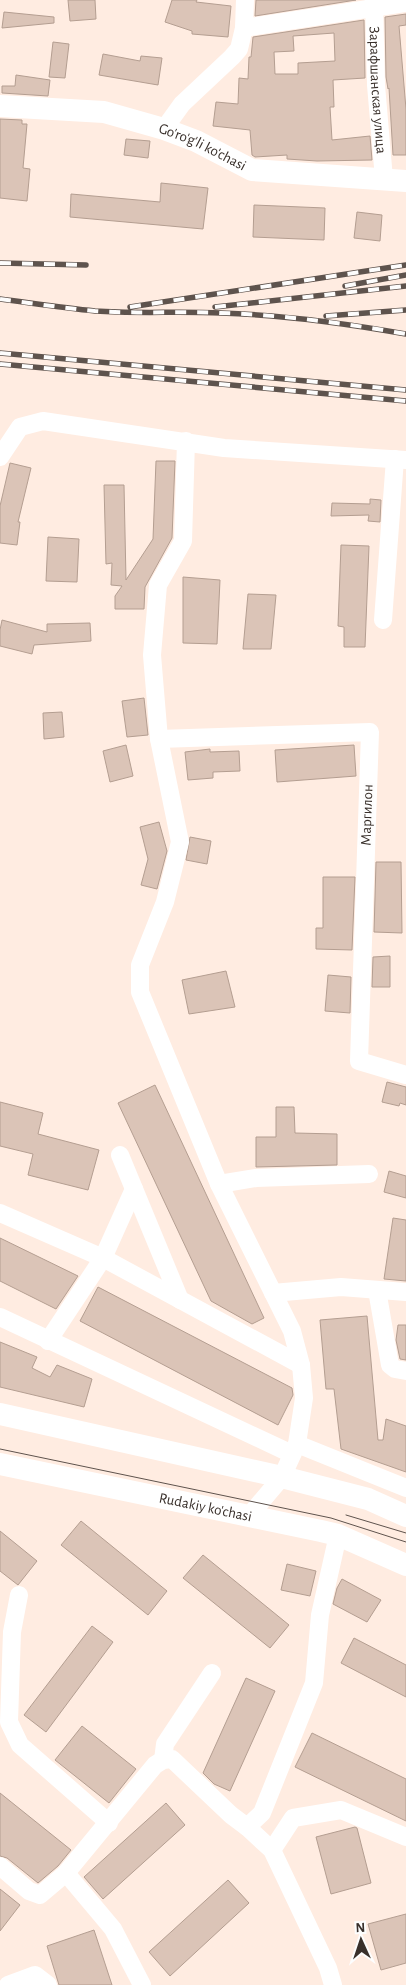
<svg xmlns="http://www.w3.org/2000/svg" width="406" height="1985" font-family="'Alegreya Sans',sans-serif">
<rect width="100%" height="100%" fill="#ffece1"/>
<path fill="#dbc4b7" stroke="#b49e91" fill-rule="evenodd" d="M68 0H95L96 19 70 21Z
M172 0H197L196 2 231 6 228 37 192 34V31L165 22Z
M256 0H356L255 16Z
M4 12 54 17V23L2 28Z
M406 14V25L399 26 406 109V155H393L389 88 388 89 386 77 385 17Z
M364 20 365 78 333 80 334 107H330L332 140 370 136 372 160 317 161 287 159V155L255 157 252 155 250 130 213 126 216 102 238 104 239 78 248 79 249 57H251L253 37ZM334 33 335 61 298 63V74H275L274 52 294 51 293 36Z
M53 42 69 44 65 78 49 77Z
M103 54 140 61 141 56 162 58 158 85 99 75Z
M16 75 50 80 48 96 2 93V86H15Z
M0 119 22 120V124H27L23 168 30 169 27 201 0 198Z
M126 139 150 141 148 158 124 155Z
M161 183 208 188 203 229 70 217 71 194 160 202Z
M254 205 325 208 324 240 253 237Z
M357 212 382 215 380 241 354 238Z
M156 461H175L172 538 145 587 144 609H115V596L122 586 111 585 112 563 106 564 104 485H124L126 580 153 539Z
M10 463 31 468 18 522H20L17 545 0 543V506Z
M370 499 381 500 380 522 368 521 369 515 331 516 332 503 370 504Z
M48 537 79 539 77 582 46 581Z
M341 545 369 546 365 647H344V627L338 626Z
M183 577 220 580 217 644 183 643Z
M248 594 276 595 271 649H243Z
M2 620 47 632V624L90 623 91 641 34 645 32 654 0 646V630Z
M144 698 148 735 127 737 122 701Z
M62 712 64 737 44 739 43 713Z
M126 745 133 776 110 782 103 751Z
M354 745 356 776 277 782 275 750Z
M210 749V752L239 751 240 771 213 772V778L188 780 185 752Z
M159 822 167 851 157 889 141 885 148 859 140 827Z
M190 837 211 841 207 864 186 860Z
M376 862H401L402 933 374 932Z
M323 877H355L352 950 316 949V928H323Z
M390 956V987H372L373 957Z
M226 971 235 1007 189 1014 182 980Z
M328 975 351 977 350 1013 325 1011Z
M387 1082 406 1087V1105L400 1103 399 1106 382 1102Z
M155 1085 264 1318 252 1324 211 1301 118 1103Z
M0 1102 43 1113 38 1134 99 1150 88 1190 28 1175 33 1154 0 1146Z
M276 1107H294L295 1133 337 1134V1165L256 1167V1137H276Z
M389 1171 406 1176V1198L384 1192Z
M393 1218 406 1220V1281L384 1279Z
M0 1238 78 1276 56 1309 0 1281Z
M98 1287 292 1388 293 1395 278 1425 80 1321Z
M367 1316 378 1440H383L386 1419 406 1426V1472L341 1449 334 1389H326L320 1320Z
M398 1325H406V1360L400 1359 396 1340Z
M0 1342 37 1357 32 1368 50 1377 57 1365 92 1379 84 1407 0 1387Z
M81 1521 167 1591 148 1615 61 1545Z
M0 1531 37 1561 18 1585 0 1571Z
M203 1555 289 1625 270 1648 183 1578Z
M287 1564 316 1571 310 1596 281 1590Z
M342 1579 381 1600 367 1622 333 1604 337 1588Z
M92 1626 113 1642 46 1732 24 1715Z
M354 1638 406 1665V1697L341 1663Z
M246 1678 275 1691 230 1791 214 1784 203 1773Z
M82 1726 136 1769 109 1803 55 1760Z
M312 1733 406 1779V1821L295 1767Z
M0 1793 71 1850 58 1866 38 1883 7 1858 0 1856Z
M166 1803 185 1825 103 1899 84 1877Z
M355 1827 357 1828 371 1883 331 1894 316 1837Z
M228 1880 249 1903 170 1976 149 1952Z
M0 1889 20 1905 0 1931Z
M406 1914V1963L381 1970 368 1924Z
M94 1930 112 1985H59L47 1946Z"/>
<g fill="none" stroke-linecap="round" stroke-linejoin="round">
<g stroke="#fff" stroke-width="18">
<path d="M245 0 244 28 406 3"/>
<path id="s1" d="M374 0 376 85 384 179"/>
<path d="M164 129 182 104 232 57 239 49 244 28"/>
<path d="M186 441 183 541 158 585 152 655 159 739 180 842 165 902 140 965V992L219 1184 292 1331 301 1365 304 1398 297 1444 282 1477 249 1516"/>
<path d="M0 457 20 427 43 421 224 448 406 460"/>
<path d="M383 620 395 459"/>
<path d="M159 739 370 732 359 1061 406 1075"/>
<path d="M120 1155 180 1300"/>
<path d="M219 1184 256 1178 369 1174"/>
<path d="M0 1213 103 1258 301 1365"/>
<path d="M377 1290 390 1365 395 1369 406 1371"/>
<path d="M273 1293 341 1287 406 1292"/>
<path d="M0 1317 292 1454"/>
<path d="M48 1341 103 1258 134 1189"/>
<path d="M297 1444 406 1488"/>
<path d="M19 1595 12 1632 9 1722 20 1745 109 1823"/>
<path d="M163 1760 165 1744 212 1673"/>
<path d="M247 1827 272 1850 328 1968 333 1985"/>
<path d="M272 1850 293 1818 341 1810 406 1837"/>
<path d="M0 1866 29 1891 40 1895 66 1873 155 1765 163 1760 172 1759 231 1815 247 1827 262 1813 314 1683 320 1615 338 1535"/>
<path d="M66 1873 113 1929 142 1985"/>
<path d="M8 1985 35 1975 48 1985"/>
</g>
<g stroke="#fff" stroke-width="22">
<path id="s2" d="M0 106 104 112 164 129 196 141 252 170 406 181"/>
<path d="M0 1414 282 1477 368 1499 406 1516"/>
<path id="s3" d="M0 1464 321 1531 338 1535 406 1565"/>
</g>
<path stroke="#5e534d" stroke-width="1" d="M0 1449 331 1518 406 1542
M346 1515 406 1533"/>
<defs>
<path id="rail" d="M0 263 86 265
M345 286 406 275
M0 299C31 303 63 308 95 311 137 314 178 311 221 313 283 315 344 323 406 334
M130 307 406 265
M215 307 406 286
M326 316 406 310
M0 353 406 390
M0 364 406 401"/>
</defs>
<use href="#rail" stroke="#5e534d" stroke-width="5.5"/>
<use href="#rail" stroke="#fdfdfd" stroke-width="4" stroke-dasharray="11" stroke-linecap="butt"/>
</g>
<g text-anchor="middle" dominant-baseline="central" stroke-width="4.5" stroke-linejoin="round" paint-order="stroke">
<g font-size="15" fill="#39302b" stroke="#fdfdfd">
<text stroke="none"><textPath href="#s1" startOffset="90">Зарафшанская улица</textPath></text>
<text stroke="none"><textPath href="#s2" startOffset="209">Go'ro'g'li ko'chasi</textPath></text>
<text transform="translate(367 815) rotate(-88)">Маргилон</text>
<text stroke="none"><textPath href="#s3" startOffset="210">Rudakiy ko'chasi</textPath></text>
</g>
</g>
<g transform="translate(361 1940) rotate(357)" stroke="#fdfdfd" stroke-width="4" paint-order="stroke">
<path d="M0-4L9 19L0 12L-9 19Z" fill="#39302b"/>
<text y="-8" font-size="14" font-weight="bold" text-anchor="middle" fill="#39302b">N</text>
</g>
</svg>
